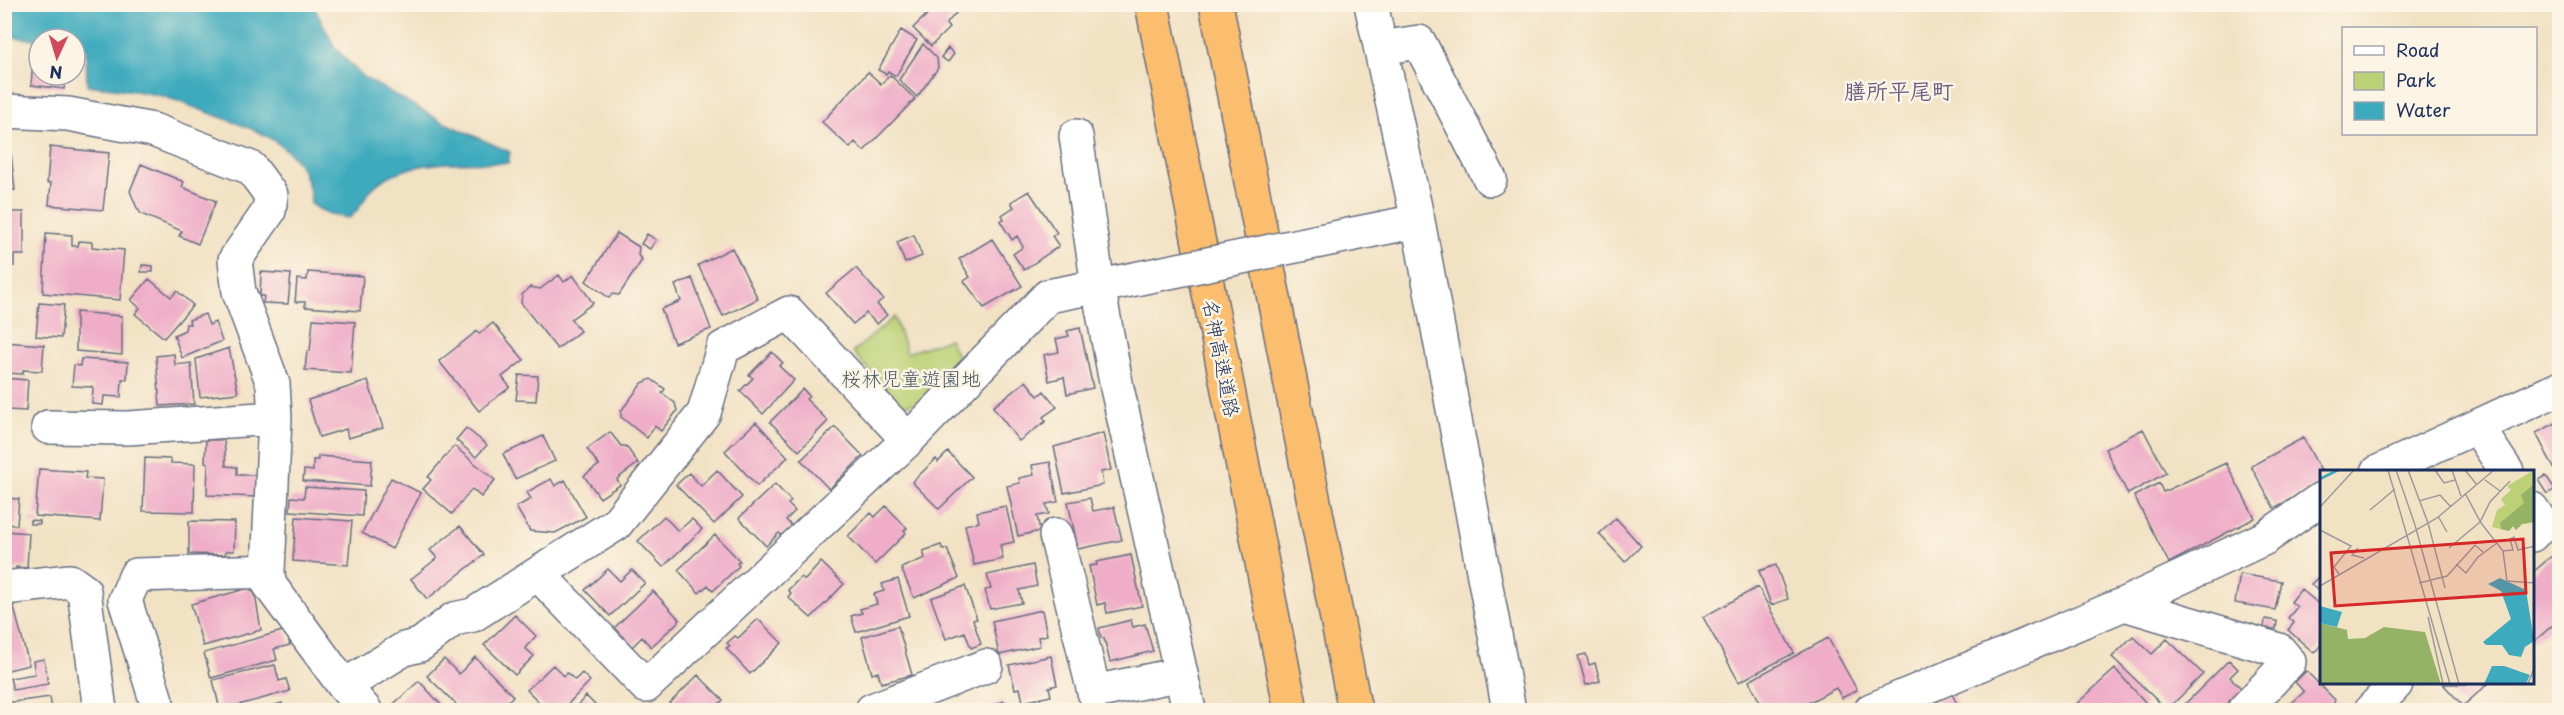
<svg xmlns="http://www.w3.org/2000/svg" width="2564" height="715" font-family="'Playpen Sans','Klee One',sans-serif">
<rect width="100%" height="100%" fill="#fcf5e5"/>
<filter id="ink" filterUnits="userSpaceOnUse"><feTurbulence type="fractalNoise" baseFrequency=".0167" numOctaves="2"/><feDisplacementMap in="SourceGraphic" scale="12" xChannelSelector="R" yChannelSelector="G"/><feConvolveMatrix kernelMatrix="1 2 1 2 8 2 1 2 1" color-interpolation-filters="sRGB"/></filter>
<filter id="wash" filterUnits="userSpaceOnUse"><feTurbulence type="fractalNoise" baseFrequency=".008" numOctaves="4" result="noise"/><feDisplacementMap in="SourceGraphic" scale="24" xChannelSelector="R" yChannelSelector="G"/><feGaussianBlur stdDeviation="1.35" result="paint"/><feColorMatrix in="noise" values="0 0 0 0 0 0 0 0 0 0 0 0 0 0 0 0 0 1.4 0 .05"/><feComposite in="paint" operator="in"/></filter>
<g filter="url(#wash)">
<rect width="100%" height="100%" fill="#f2e2c4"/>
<path fill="#bcd175" stroke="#6c806a" stroke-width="1.5" d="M894 317 907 353 949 339 961 364 922 402 901 405 853 352Z"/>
<path fill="#3eaabd" stroke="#2c6c8e" stroke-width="1.5" d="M5 4 313 5 336 49 363 77 445 123 510 152 508 163C468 163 417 158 381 181 364 192 364 208 349 218 334 216 323 213 311 204 309 148 262 132 217 116 197 109 177 99 156 95 133 90 110 88 87 85L86 46 75 44V39L39 40 5 36Z"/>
<g id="blocks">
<path fill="#efadc8" d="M937 5H948L956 13 946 24 949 28 931 46 913 28Z
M901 30 917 40 896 76 888 71 886 74 878 70Z
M923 44 937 58 938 68 917 97 899 80Z
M948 48 954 54 948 62 941 57Z
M33 61 39 62V75H66L64 89 31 85Z
M868 72 881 84 890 75 915 99 864 151 855 142 850 148 822 122Z
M50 147 109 153 103 210 49 205 51 183H47Z
M4 154H11L15 190 4 191Z
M141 164 184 182 182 187 216 201 198 244 179 236 182 231 141 214 137 208 130 191Z
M1029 191 1057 233 1052 236 1059 246 1024 270 1013 254 1023 247 1017 236 1012 240 1000 221 1004 219 1002 215 1014 207 1011 202Z
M4 212H24V255H14V266H4Z
M46 233 72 235V246H78L79 241 92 242V247L124 250 120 300 43 293Z
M617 233 639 247 638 255 642 260 619 295 612 294 609 298 586 281Z
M647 234 656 240 650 249 641 244Z
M914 235 922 256 905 263 897 242Z
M992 239 1022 286 984 308 964 281 970 277 959 259Z
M732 248 758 299 723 316 698 265Z
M142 265 153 266V272H141Z
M856 268 883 299 877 304 887 315 877 324 866 313 853 324 826 293Z
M261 272 291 274 288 304 263 303 264 296H260Z
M308 272 363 276 360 311 305 307V302H295L297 279 307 280Z
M559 275 564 282 573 275 593 303 571 319 580 331 557 349 521 303 522 295 530 287 540 289Z
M692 278 711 329 674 343 661 309 681 301 675 285Z
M149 279 171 297 177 291 193 305 164 338 135 314 140 308 131 300Z
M39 303 64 305 61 338 36 336Z
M76 312 122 316V355L76 351Z
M205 314 209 325 215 322 222 341 182 358 174 335 185 330 186 324H190L189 320Z
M313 319 355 322 351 373 305 370 307 351H310Z
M493 323 524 360 502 377 510 387 479 411 439 361 477 331 479 334Z
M1080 328 1093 388 1067 394 1064 377 1049 381 1044 355 1059 352 1056 339 1069 336 1067 331Z
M4 342 44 345 42 371 23 370V374L4 373Z
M229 348 238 393 200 397 196 359Z
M772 352 783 363 779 366 794 380 763 414 740 391 753 378 749 375Z
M174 354 175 365 191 363 194 404 160 406 156 356Z
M81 359 128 362 127 379H122L121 397 104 396 103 405 92 404 93 387 72 386 74 365 80 366Z
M519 375 538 376 536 401 516 400Z
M4 378 28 380 26 411 8 410V414H4Z
M651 379 665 389 662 393 675 403 677 411 661 431 655 426 647 438 621 417V411L642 383Z
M368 381 383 428 348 438 346 429 319 437 308 400Z
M1026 381 1038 396 1044 391 1057 407 1043 417 1046 421 1019 441 993 407Z
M803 389 809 396 806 399 828 421 799 451 770 422Z
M2560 421V480L2536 433Z
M756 422 788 457 757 486 725 451Z
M835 427 863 456 829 489 801 460Z
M466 428 487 445 476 457 456 440Z
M2143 429 2166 473 2128 494 2105 449Z
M610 432 621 446H626L638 463 617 479 620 485 600 498 584 476 599 465 587 449Z
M1103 433 1111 470 1101 472 1103 485 1064 493 1054 447Z
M543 436 555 461 515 479 503 454Z
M2303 438 2321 471V483L2274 508 2251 466Z
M206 440H224L226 466 237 467V475H257L256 497 207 495 208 463 205 462Z
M454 446 495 480 481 497 472 489 452 514 423 489 431 480 428 477Z
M948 452 972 477 939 509 912 482 936 459 938 462Z
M318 456 372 460 370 486 303 481 304 470 313 471V460H318Z
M145 458 171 459V463L195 464 194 512 143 511Z
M1050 462 1058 502 1046 504 1049 514 1037 516 1040 531 1018 536 1007 486 1020 483 1019 478 1034 475 1032 465Z
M2226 463 2255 518 2169 563 2134 496 2159 483 2163 492Z
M39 469 86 472 85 478 103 479 100 521 35 516Z
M717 470 742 497 714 524 676 485 689 473 701 486Z
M2546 476 2555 489 2548 494 2539 480Z
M391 478 421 493 392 549 362 533Z
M551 479 555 486 565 480 586 517 555 533 530 531 516 507 531 499 527 492Z
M775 484 791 501 788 504 795 511 786 520 792 526 782 535 779 533 766 546 739 518Z
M305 487 364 491 362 516 290 511 291 497 304 498Z
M4 498 19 499 17 525 4 524Z
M1090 498 1093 511 1114 507 1122 540 1078 549 1068 502Z
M886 506 907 528 904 531 906 533 875 564 848 536 871 513 875 517Z
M1006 506 1014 542 1000 545 1003 559 974 565 965 525 979 522 977 512Z
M664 516 678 531 692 519 702 529 663 567 638 541Z
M296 517 352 521 348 565 293 561Z
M1616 518 1641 546 1625 562 1599 534Z
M30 520 40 521V524H30Z
M189 521 235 522 234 551H226L225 555 189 554Z
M460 526 484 555 427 599 411 579 437 558 430 550Z
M5 531 29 533 27 568 16 567 15 574H5Z
M715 535 740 561 737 563 739 566 713 591 708 585 699 593 678 570Z
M941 545 943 550 947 549 959 578 914 598 901 568 925 558 923 551Z
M2560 549V619L2532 643V573Z
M1131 555 1142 606 1107 613 1105 603 1097 605 1089 566 1097 565 1096 562Z
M821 562 844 584 811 618 788 597 791 593 788 590 801 577 805 580Z
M1033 565 1037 586 1019 590 1022 603 990 609 985 590 991 589 987 575Z
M1776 565 1788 599 1771 605 1759 571Z
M608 569 620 581 632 570 645 583 610 616 585 590Z
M2240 574 2281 581 2275 610 2235 603Z
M2321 575V594L2311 584Z
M898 579 909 616 856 632 851 616 862 613 860 609 877 604 874 594 884 591 882 584Z
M965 586 977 619 973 620 981 644 971 648 965 632 946 639 931 598Z
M1758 587 1794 653 1739 682 1703 617Z
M249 588 255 594 261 630 203 646 191 604Z
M2301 589 2321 606V645L2314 653 2288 630 2294 623 2288 618 2297 607 2291 602Z
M653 591 680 620 651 647 642 637 632 647 614 628Z
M12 600 29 665 4 671V601Z
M1042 610 1047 635 1038 637 1040 646 999 655 992 621Z
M515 615 536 636 525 648 534 656 515 675 484 645Z
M758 619 782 643 750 674 726 648 730 646 727 643 735 636 738 638Z
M2265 619 2277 621 2276 629 2264 628Z
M1131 620 1133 627 1145 624 1153 651 1110 662 1104 638H1101L1099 628Z
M898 626 912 675 881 683 878 672 872 674 862 637Z
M286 630 290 645 274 649 277 660 211 678 204 653Z
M2133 636 2152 654 2167 639 2203 674 2167 710 2112 657Z
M1828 638 1857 690 1842 698 1836 688 1795 710H1764L1749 681Z
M1586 654 1589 665 1595 663 1600 681 1586 685 1578 656Z
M1051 656 1057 685 1049 687 1051 696 1023 702 1020 688 1015 689 1009 665Z
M475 657 513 696 499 710H462L427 676 444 659 459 674Z
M44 659 48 684 13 690 10 678 35 674 33 661Z
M2229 660 2238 669 2230 677 2244 691 2224 710H2179Z
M275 665 279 681 286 679 290 691 220 710 213 680Z
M553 665 564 676 567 673 575 680 582 673 590 681 562 710H547L527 690Z
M2115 669 2146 703 2137 710H2076L2073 707Z
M2306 671 2335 700 2331 710H2284L2304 692 2295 682Z
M698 675 723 700 716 707 719 709 675 710 669 704Z
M419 681 446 710H387Z
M2443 684H2488L2463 706Z
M1952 694 1958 706 1950 710H1932L1929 705Z
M586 696 600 710H573Z
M50 697 52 710H7L6 703Z
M1004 701 1008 710H982Z
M282 703 285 710H259Z"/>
</g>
</g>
<g filter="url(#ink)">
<use href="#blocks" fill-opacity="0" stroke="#666e82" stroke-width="1.5"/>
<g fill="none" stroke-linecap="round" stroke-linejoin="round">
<defs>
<path id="minor" d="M1371 4 1418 221 1509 710
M1381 48 1419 42 1490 179
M4 111 68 114 153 130 251 168 271 195 269 211 235 260 239 292 273 384 275 418 268 571
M1076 136 1098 286 1117 388 1189 710
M1354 234 1418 221
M48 427 128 428 275 418
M2477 427 2507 472
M2378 472 2560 388
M2532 509 2542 524 2532 535
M1056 535 1094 692 1181 674
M539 575 646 686 908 440 1048 296 1120 282
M4 588 70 581 84 591 100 710
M2124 604 2279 650 2289 662 2244 710
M344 686 404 649 420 645 454 619 473 615 616 524 704 413 723 348 789 313 908 440
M159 710 125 600 136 575 268 571 269 584 344 686 365 710
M872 710 986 666
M1871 710 2124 604 2265 538 2321 499
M2371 710 2396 684"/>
<path id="highway" d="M1152 4 1291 710
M1216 4 1355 710"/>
</defs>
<use href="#minor" stroke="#666e82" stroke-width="36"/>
<use href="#highway" stroke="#666e82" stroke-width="36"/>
<use href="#minor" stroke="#fff" stroke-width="33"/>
<use href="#highway" stroke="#fbbd6e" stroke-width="33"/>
<defs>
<path id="minor-bridge" d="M1120 282 1354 234"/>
</defs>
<use href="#minor-bridge" stroke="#666e82" stroke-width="36" stroke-linecap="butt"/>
<use href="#minor-bridge" stroke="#fff" stroke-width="33"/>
</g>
</g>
<g text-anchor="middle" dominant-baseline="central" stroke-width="5" stroke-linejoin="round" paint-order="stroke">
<g font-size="20" fill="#1b2f5e" stroke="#fcf5e5">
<text transform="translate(1222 358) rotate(79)">名神高速道路</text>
</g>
<g font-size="20" fill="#435864" stroke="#fcf5e5">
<text x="911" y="378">桜林児童遊園地</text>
</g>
<g font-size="22" font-weight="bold" fill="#655b83" stroke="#fcf5e5">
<text x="1899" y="89">膳所平尾町</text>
</g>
</g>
<g transform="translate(2320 470)">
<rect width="214" height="214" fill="#f2e2c4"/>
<path d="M214 0V52L202 54 196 60 193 56 189 61 172 57 177 40 185 35 181 29 191 20 187 16Z" fill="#bcd175"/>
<path d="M214 14V52L202 54 196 60 193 56 189 61 181 59 180 53 204 33 201 25ZM0 153 27 160 28 169 45 168 64 157 105 162 121 214H0Z" fill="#95b366"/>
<path d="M180 108 206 120 214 171 205 177 201 187 189 185 182 175H166L163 172 191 149 181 121 168 114ZM0 136 22 142 17 157 0 153ZM172 196H184L210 205 206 214H164Z" fill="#3eaabd"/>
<path fill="none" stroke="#3eaabd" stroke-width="3" d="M0 9 18 0"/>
<path fill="none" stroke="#9c9a9b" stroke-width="1.5" d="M68 0 130 214M76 0 95 55 139 214M88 0 108 53 125 118M115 0 124 13 135 10M132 0 141 26M145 0 157 15M165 10 180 21M145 23 161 53 183 81 193 80 190 69 194 67 198 80 215 76M99 31 120 25 131 37M0 37 34 0M50 40 75 19M118 46 127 62M0 60 31 76 14 97 19 104M38 78 32 85 44 88M129 78 160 52 170 32 190 11M183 81 187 111 215 113M136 94 146 103 158 87 177 73M99 113 127 106 155 75 163 82M0 116 117 48 174 0M108 147 123 214M208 214 215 196"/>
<path fill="#d62828" fill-opacity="0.15" stroke="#d62828" stroke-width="3" d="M203 69 206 123 15 136 11 83Z"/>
<rect width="214" height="214" fill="none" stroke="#1b2f5e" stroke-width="3"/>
</g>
<rect width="2564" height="715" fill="none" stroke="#fcf5e5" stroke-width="24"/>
<rect x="2342" y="27" width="195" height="108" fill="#fcf5e5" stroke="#a2a6af" stroke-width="1.5"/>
<rect x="2354" y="46" width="30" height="9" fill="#ffffff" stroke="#a2a6af" stroke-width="1.5"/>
<text x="2396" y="57" font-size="18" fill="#1b2f5e">Road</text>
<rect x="2354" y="72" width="30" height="18" fill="#bcd175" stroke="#a2a6af" stroke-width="1.5"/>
<text x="2396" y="87" font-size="18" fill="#1b2f5e">Park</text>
<rect x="2354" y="102" width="30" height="18" fill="#3eaabd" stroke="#a2a6af" stroke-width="1.5"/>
<text x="2396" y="117" font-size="18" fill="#1b2f5e">Water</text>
<g transform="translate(57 57) rotate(184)"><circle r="28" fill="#fcf5e5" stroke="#a2a6af" stroke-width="1.5"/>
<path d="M0-4.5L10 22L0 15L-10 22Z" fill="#d1495b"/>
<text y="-9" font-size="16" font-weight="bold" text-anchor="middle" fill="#1b2f5e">N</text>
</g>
</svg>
